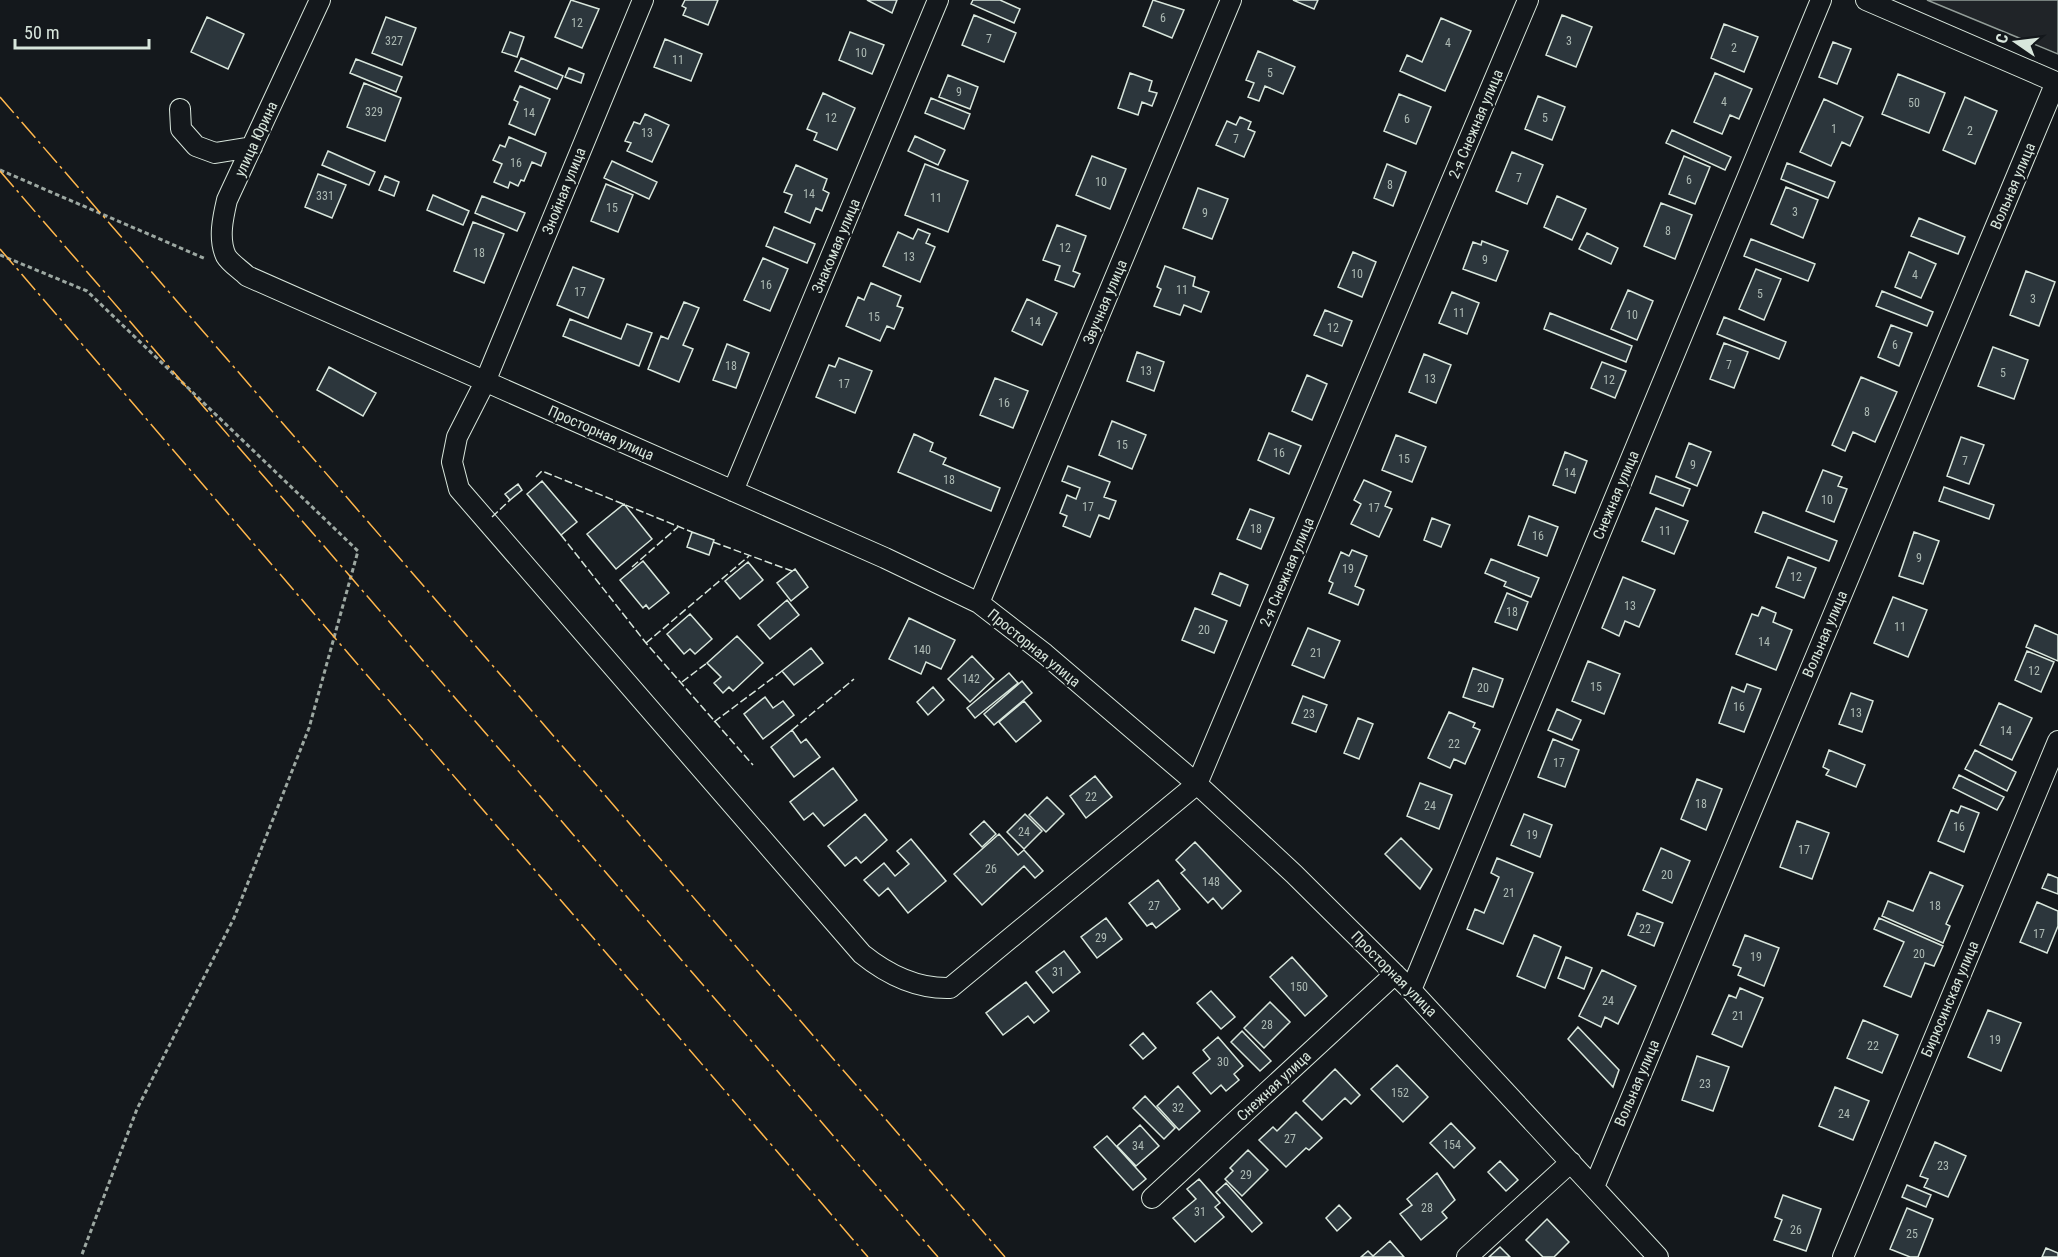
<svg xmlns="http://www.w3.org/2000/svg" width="2058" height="1257" font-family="'Roboto Condensed',sans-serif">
<rect width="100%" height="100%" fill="#14181c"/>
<path fill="#202428" stroke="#939e99" stroke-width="1.5" d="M1927 0H2058V54Z"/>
<path fill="#2c363c" stroke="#d8e6dc" stroke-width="1.5" d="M571 0 599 9 582 48 555 37Z
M685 0H718L708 25 683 15 686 8 682 6Z
M867 0H897L892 13Z
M973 0H1000L1020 9 1014 23 971 4Z
M1153 0 1184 10 1172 38 1143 26Z
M1293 0H1318L1314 9Z
M974 15 1016 33 1004 62 962 45Z
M1562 15 1592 27 1576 67 1546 55Z
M207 17 244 34 228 69 191 52Z
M386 17 416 28 402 65 372 53Z
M1441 18 1471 31 1445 91 1400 71 1407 55 1422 62Z
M1724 24 1758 37 1744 72 1711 58Z
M510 32 524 37 517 57 502 52Z
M850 32 884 45 872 74 839 60Z
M665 39 702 54 691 81 654 67Z
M1833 42 1851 49 1837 84 1819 77Z
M1258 51 1295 67 1283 94 1265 86 1259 101 1248 97 1254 83 1246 80Z
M521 58 563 76 557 89 515 71Z
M356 59 402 77 396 92 350 73Z
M569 68 584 74 581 83 565 77Z
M1130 73 1152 81 1149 91 1157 93 1152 106 1142 102 1138 115 1118 108Z
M1715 73 1752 89 1739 119 1730 115 1722 134 1694 122Z
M1898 74 1945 93 1929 133 1882 114Z
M948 75 978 87 970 109 939 97Z
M364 83 401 98 385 141 347 127Z
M520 86 550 99 535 135 509 124 518 102 514 100Z
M823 93 855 108 837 150 814 140 817 133 807 129Z
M1399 94 1431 107 1416 144 1384 131Z
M1538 96 1565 107 1552 140 1525 129Z
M1965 97 1997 111 1975 164 1943 150Z
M931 98 970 114 964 129 925 113Z
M1824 99 1863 117 1850 146 1842 142 1831 166 1800 152Z
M645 114 669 125 652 162 627 151 631 143 625 141 634 122 640 124Z
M1240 117 1251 122 1248 129 1255 132 1244 157 1216 145 1227 121 1236 125Z
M1672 130 1731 157 1725 170 1666 143Z
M915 136 945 150 938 165 908 151Z
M509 137 546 153 541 166 532 162 524 181 521 180 518 186 510 182 508 188 494 182 502 164 493 160 500 145 505 147Z
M328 151 375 172 369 185 322 165Z
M1512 152 1543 165 1527 204 1496 191Z
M1092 156 1126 169 1110 209 1076 195Z
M1684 156 1710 167 1695 204 1669 194Z
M612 161 657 182 649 199 604 178Z
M1787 163 1835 182 1828 198 1781 179Z
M925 164 968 181 948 232 905 215Z
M1387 164 1406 172 1393 206 1374 198Z
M796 165 827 179 823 190 829 193 822 211 816 208 810 223 785 212 792 195 784 192Z
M318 174 346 185 332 218 305 207Z
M385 176 399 182 394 196 379 190Z
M606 184 633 195 618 232 591 221Z
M1786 187 1818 200 1803 238 1771 224Z
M1198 188 1228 199 1212 239 1183 228Z
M433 195 469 211 463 225 427 210Z
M482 196 525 213 517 231 475 213Z
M1557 196 1586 209 1572 240 1544 227Z
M1661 203 1692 215 1675 259 1644 246Z
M1919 218 1965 237 1958 254 1911 236Z
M473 222 504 234 484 283 454 271Z
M1057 225 1086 236 1073 271 1080 274 1074 287 1055 280 1060 266 1043 260Z
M774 227 815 244 807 263 766 246Z
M918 229 930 234 926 243 935 247 920 282 883 266 898 232 913 239Z
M1587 233 1618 248 1611 264 1579 249Z
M1751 239 1815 264 1808 281 1744 256Z
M1482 241 1508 251 1496 281 1463 269 1473 242 1481 245Z
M1353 252 1376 262 1362 297 1338 287Z
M1909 252 1936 264 1921 298 1895 287Z
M763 258 788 269 770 311 744 300Z
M1165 266 1195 277 1193 286 1209 292 1201 312 1184 305 1180 315 1154 306 1161 289 1157 287Z
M573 267 604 279 588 318 557 305Z
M1756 269 1781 279 1764 320 1739 309Z
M2026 271 2055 282 2039 326 2010 315Z
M871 283 901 296 897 306 903 308 894 329 887 326 880 341 846 326 858 297 864 300Z
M1628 290 1653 301 1637 340 1611 329Z
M1882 291 1933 312 1927 326 1876 306Z
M1452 292 1479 303 1467 334 1439 323Z
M1027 299 1057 313 1042 345 1012 331Z
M684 302 699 308 683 345 693 349 679 382 648 369 661 336 668 339Z
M1325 310 1352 321 1342 346 1314 335Z
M1550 313 1632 346 1626 362 1544 329Z
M1724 317 1786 342 1779 359 1717 334Z
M570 319 621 339 627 324 652 333 639 366 563 336Z
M1891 325 1912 333 1899 366 1878 357Z
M1724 343 1748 352 1734 388 1710 379Z
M727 344 749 353 736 388 713 380Z
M1993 347 2028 360 2014 399 1978 386Z
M1137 352 1164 362 1154 391 1127 381Z
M1424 354 1451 365 1436 403 1409 392Z
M839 358 872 371 855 413 816 397 829 365 835 367Z
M1602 362 1626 371 1615 398 1591 388Z
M329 367 376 393 363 416 317 390Z
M1307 375 1327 384 1312 420 1292 411Z
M1861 377 1897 392 1875 442 1853 432 1845 451 1832 445Z
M995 378 1028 391 1013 428 980 415Z
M1112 421 1146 435 1132 469 1099 455Z
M1269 433 1301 446 1289 474 1258 460Z
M914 434 933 443 930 451 946 458 943 464 1000 488 991 511 898 472Z
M1396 435 1426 447 1412 482 1382 470Z
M1961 437 1984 445 1969 484 1947 476Z
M1689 443 1711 452 1697 486 1676 477Z
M1565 452 1587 461 1575 493 1553 485Z
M1068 466 1110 482 1104 497 1116 501 1109 519 1099 515 1090 537 1063 526 1067 516 1060 513 1067 495 1076 499 1080 488 1062 481Z
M1823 470 1842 477 1838 486 1847 489 1834 522 1806 511Z
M1656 476 1690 489 1683 506 1650 493Z
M1364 480 1391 492 1385 506 1392 509 1379 537 1351 524 1361 504 1354 500Z
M542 481 577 522 561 535 527 494Z
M518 484 522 490 510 500 505 494Z
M1944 487 1994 505 1989 519 1939 501Z
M624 504 652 539 616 569 587 534Z
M1656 508 1688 521 1674 554 1642 541Z
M1250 509 1274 518 1261 549 1237 539Z
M1763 512 1837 541 1829 561 1755 532Z
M1529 516 1558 527 1547 556 1518 545Z
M1432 518 1450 525 1441 547 1424 540Z
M692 532 714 540 709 555 687 547Z
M1914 532 1939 541 1923 584 1899 576Z
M1352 550 1367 556 1355 586 1364 590 1358 605 1329 593 1333 583 1329 581 1341 552 1349 556Z
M1788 557 1816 568 1804 598 1776 587Z
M1491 559 1539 578 1531 597 1504 586 1506 582 1485 573Z
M643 561 669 593 649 609 646 605 643 608 620 580Z
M748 562 763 580 740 599 725 581Z
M795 569 808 587 791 601 777 583Z
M1220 573 1248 585 1240 606 1212 594Z
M1623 577 1655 590 1639 627 1625 621 1619 636 1602 628Z
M1507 593 1528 602 1517 630 1495 622Z
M1893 597 1927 610 1908 657 1874 643Z
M787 600 799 615 770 639 758 625Z
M1762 607 1776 613 1773 622 1792 630 1776 670 1736 654 1752 614 1758 616Z
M1195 608 1227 621 1214 653 1182 640Z
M690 614 712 639 695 654 690 649 684 654 667 634Z
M909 618 955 640 941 669 926 662 921 674 889 659Z
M2035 625 2058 635V661L2026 647Z
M1308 628 1340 641 1324 678 1292 665Z
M737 636 763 663 733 691 729 687 723 693 714 683 721 677 707 663Z
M811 648 823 663 794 685 782 671Z
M2027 651 2054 662 2041 692 2015 680Z
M972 656 994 679 970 702 948 679Z
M1588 661 1620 674 1604 714 1572 701Z
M1473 668 1503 679 1493 707 1463 697Z
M1009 673 1018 683 975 718 967 708Z
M1022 681 1032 693 994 725 984 714Z
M1747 684 1761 689 1744 732 1719 723 1732 687 1744 692Z
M933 687 944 700 928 715 917 702Z
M1851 693 1873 701 1862 732 1839 724Z
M1303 696 1327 705 1316 732 1292 723Z
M765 697 773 708 783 701 794 715 763 739 744 714Z
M1024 701 1041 721 1016 742 999 722Z
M1999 703 2032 718 2012 760 1980 745Z
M1557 709 1581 720 1572 740 1548 730Z
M1449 712 1475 723 1473 727 1480 730 1465 764 1454 759 1450 768 1428 758Z
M1358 718 1373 724 1359 759 1344 753Z
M792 730 801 743 806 739 820 757 794 777 771 747Z
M1553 739 1579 750 1565 787 1538 777Z
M1829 750 1865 765 1856 787 1826 775 1829 770 1823 767Z
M1975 750 2016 772 2007 791 1965 769Z
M833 768 857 800 824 826 813 813 804 820 790 802Z
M1959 775 2004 797 1997 810 1953 788Z
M1095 776 1112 797 1086 818 1070 796Z
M1697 779 1722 789 1706 830 1681 819Z
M1420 783 1452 795 1439 829 1407 816Z
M1047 797 1064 814 1046 832 1029 815Z
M1961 806 1979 813 1964 852 1938 841 1951 810 1958 813Z
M865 814 887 840 861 863 856 857 845 866 828 846Z
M1025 814 1042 831 1024 849 1007 832Z
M1524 814 1552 825 1540 857 1511 845Z
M984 821 996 834 982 847 970 834Z
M1797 821 1829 833 1812 879 1780 867Z
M999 834 1018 855 1024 850 1043 871 1035 878 1024 866 982 905 954 874Z
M1401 838 1432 869 1420 889 1385 854Z
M911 839 946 881 908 913 888 888 879 896 864 880 884 863 895 876 909 864 897 851Z
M1195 842 1241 891 1222 909 1213 898 1208 903 1181 873 1185 870 1176 860Z
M1661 848 1690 861 1672 903 1643 890Z
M1497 858 1533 873 1503 944 1467 929 1475 909 1484 913 1499 877 1491 873Z
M1930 872 1963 886 1946 924 1950 926 1943 943 1882 916 1888 901 1913 911Z
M2048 874 2058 878V894L2042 888Z
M1158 880 1180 909 1156 928 1152 923 1147 926 1129 903Z
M2037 902 2058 911V926L2047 953 2020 942Z
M1637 913 1663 923 1654 946 1628 935Z
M1106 918 1122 939 1097 958 1081 937Z
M1879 918 1943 946 1934 966 1925 963 1911 997 1884 986 1904 942 1874 929Z
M1534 935 1561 947 1545 988 1517 976Z
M1745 935 1779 948 1764 986 1738 975 1741 968 1733 965Z
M1064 951 1080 972 1053 993 1036 972Z
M1292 957 1327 996 1305 1016 1270 977Z
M1566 957 1592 968 1584 989 1558 978Z
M1602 970 1636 986 1618 1024 1605 1017 1601 1027 1579 1016Z
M1026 982 1049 1011 1034 1023 1028 1016 1003 1035 986 1013Z
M1740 988 1763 998 1742 1047 1712 1034 1729 995 1736 998Z
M1211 991 1235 1017 1221 1029 1197 1003Z
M1270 1002 1290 1022 1264 1048 1244 1028Z
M1988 1010 2021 1023 2001 1071 1968 1057Z
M1863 1020 1898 1035 1882 1073 1847 1058Z
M1578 1027 1619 1070 1613 1087 1568 1039Z
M1242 1031 1271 1061 1260 1071 1231 1042Z
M1143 1033 1156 1048 1143 1059 1130 1045Z
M1218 1037 1243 1066 1234 1074 1239 1080 1226 1091 1221 1085 1211 1094 1193 1073 1210 1059 1203 1050Z
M1697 1056 1729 1067 1713 1111 1682 1100Z
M1397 1065 1428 1097 1403 1122 1371 1089Z
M1335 1069 1360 1095 1351 1104 1345 1098 1322 1120 1303 1101Z
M1178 1086 1200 1111 1179 1130 1157 1106Z
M1835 1087 1869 1101 1853 1140 1819 1126Z
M1145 1096 1175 1128 1164 1139 1133 1108Z
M1296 1112 1322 1138 1309 1150 1306 1148 1286 1167 1259 1140 1273 1127 1277 1131Z
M1451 1123 1475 1148 1454 1168 1430 1143Z
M1140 1125 1159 1146 1136 1166 1117 1146Z
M1107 1136 1146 1179 1133 1190 1094 1147Z
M1935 1142 1966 1156 1948 1197 1924 1187 1928 1179 1920 1176Z
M1248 1150 1268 1170 1242 1196 1225 1179 1233 1171 1230 1168Z
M1500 1161 1518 1180 1506 1191 1488 1172Z
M1437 1173 1455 1200 1442 1212 1447 1218 1421 1240 1400 1214 1412 1205 1407 1199Z
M1199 1179 1220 1203 1215 1207 1224 1217 1195 1242 1173 1218 1196 1199 1187 1189Z
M1226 1183 1262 1223 1252 1232 1216 1192Z
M1907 1185 1931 1195 1926 1207 1902 1197Z
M1783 1195 1821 1209 1806 1251 1774 1240 1782 1220 1775 1217Z
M1339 1205 1351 1218 1337 1231 1326 1218Z
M1907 1208 1933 1219 1918 1257H1910L1890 1249Z
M1547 1219 1569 1242 1554 1257H1543L1526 1240Z
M1390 1241 1404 1257H1361L1368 1251 1373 1256Z
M1500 1247 1510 1257H1489Z
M2046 1248 2058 1253V1257H2042Z"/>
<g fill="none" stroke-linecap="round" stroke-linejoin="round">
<defs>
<path id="minor" d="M320 0 227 200C223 217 218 239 226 256 230 263 241 270 247 276L885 558 979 603 1045 654 1197 784 1294 874 1411 990 1658 1257
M643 0 485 382 457 437 452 462 459 489 862 954C888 975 916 989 950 988L1197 784 1528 0
M1866 0 2058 83
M180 109 181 129 196 146 215 153 252 147
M733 491 938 0
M979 603 1231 0
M1411 990 1821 0
M1594 1187 2056 82
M1152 1198 1395 974
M1467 1257 1571 1162
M1843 1257 2058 741"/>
</defs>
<use href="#minor" stroke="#d8e6dc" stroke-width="22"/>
<path stroke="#9da8a2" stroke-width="3" stroke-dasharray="4.5 3" stroke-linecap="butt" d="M0 170 206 259
M0 255 87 291 358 551 309 728 234 918 137 1109 81 1257"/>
<use href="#minor" stroke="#14181c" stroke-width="20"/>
<path stroke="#d8e6dc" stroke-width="1.5" stroke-dasharray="8 3" stroke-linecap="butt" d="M536 477 542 471 692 532
M492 517 510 500
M561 535 646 643 753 765
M713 542 792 571
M632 567 678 527
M646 643 749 556
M682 682 707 663
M714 722 782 671
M792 730 854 679"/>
<path stroke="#ffb74d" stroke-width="1.5" stroke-dasharray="21 4.5 3 4.5" stroke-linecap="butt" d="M0 97 1005 1257
M0 171 938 1257
M0 249 868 1257"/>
</g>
<g text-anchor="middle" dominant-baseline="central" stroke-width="4.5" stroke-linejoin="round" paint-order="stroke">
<g font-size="12" fill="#adbab4">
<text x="1163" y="18">6</text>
<text x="577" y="23">12</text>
<text x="989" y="39">7</text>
<text x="394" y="41">327</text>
<text x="1569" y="41">3</text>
<text x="1448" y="43">4</text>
<text x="1734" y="48">2</text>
<text x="861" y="53">10</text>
<text x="678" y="60">11</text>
<text x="1270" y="73">5</text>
<text x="959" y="92">9</text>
<text x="1724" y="102">4</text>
<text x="1914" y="103">50</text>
<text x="374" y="112">329</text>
<text x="529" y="113">14</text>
<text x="831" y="118">12</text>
<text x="1545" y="118">5</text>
<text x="1407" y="119">6</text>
<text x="1834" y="129">1</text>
<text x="1970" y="131">2</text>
<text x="647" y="133">13</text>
<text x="1236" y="139">7</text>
<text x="516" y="163">16</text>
<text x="1519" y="178">7</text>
<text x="1689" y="180">6</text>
<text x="1101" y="182">10</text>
<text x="1390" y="185">8</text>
<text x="809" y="194">14</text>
<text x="325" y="196">331</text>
<text x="936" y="198">11</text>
<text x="612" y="208">15</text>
<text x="1795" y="212">3</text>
<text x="1205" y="213">9</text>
<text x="1668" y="231">8</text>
<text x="1065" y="248">12</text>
<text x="479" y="253">18</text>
<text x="909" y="257">13</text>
<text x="1485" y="260">9</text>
<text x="1357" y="274">10</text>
<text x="1915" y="275">4</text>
<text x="766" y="285">16</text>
<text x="1182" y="290">11</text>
<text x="580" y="292">17</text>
<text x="1760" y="294">5</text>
<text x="2033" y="299">3</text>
<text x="1459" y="313">11</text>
<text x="1632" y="315">10</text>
<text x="874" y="317">15</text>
<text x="1035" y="322">14</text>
<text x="1333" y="328">12</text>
<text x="1895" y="345">6</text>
<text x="1729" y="365">7</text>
<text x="731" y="366">18</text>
<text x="1146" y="371">13</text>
<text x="2003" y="373">5</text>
<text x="1430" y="379">13</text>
<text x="1609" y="380">12</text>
<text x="844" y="384">17</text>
<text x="1004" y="403">16</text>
<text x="1867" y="412">8</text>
<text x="1122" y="445">15</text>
<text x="1279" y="453">16</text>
<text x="1404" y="459">15</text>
<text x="1965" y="461">7</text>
<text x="1693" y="465">9</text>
<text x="1570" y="473">14</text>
<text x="949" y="480">18</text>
<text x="1827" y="500">10</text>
<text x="1088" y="507">17</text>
<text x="1374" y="508">17</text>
<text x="1256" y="529">18</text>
<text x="1665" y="531">11</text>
<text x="1538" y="536">16</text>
<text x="1919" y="558">9</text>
<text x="1348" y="569">19</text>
<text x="1796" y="577">12</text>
<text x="1630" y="606">13</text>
<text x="1512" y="612">18</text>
<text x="1900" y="627">11</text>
<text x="1204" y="630">20</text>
<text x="1764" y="642">14</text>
<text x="922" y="650">140</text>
<text x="1316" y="653">21</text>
<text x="2034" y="671">12</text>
<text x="971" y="679">142</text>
<text x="1596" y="687">15</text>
<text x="1483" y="688">20</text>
<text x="1739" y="707">16</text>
<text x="1856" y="713">13</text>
<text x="1309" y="714">23</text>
<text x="2006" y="731">14</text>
<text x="1454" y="744">22</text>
<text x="1559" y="763">17</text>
<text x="1091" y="797">22</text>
<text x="1701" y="804">18</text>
<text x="1430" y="806">24</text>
<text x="1959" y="827">16</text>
<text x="1024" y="832">24</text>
<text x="1532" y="835">19</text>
<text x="1804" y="850">17</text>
<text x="991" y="869">26</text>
<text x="1667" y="875">20</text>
<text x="1211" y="882">148</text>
<text x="1509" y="893">21</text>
<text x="1154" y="906">27</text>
<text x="1935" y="906">18</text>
<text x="1645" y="929">22</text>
<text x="2039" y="934">17</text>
<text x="1101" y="938">29</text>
<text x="1919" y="954">20</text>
<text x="1756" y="957">19</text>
<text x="1058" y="972">31</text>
<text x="1299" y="987">150</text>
<text x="1608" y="1001">24</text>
<text x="1738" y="1016">21</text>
<text x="1267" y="1025">28</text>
<text x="1995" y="1040">19</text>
<text x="1873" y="1046">22</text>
<text x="1223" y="1062">30</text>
<text x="1705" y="1084">23</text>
<text x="1400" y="1093">152</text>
<text x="1178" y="1108">32</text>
<text x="1844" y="1114">24</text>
<text x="1290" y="1139">27</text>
<text x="1452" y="1145">154</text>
<text x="1138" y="1146">34</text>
<text x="1943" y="1166">23</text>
<text x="1246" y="1175">29</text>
<text x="1427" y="1208">28</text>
<text x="1200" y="1212">31</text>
<text x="1796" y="1230">26</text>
<text x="1912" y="1234">25</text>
</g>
<g font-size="15" fill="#d8e6dc" stroke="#14181c">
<text transform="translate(1476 124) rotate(-67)">2-я Снежная улица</text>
<text transform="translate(256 139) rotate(-65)">улица Юрина</text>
<text transform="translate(2013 186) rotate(-67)">Вольная улица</text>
<text transform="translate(564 191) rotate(-68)">Знойная улица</text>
<text transform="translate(836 246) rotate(-67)">Знакомая улица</text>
<text transform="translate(1105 302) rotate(-67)">Звучная улица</text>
<text transform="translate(601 433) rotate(24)">Просторная улица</text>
<text transform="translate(1616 495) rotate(-67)">Снежная улица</text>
<text transform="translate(1287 572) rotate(-67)">2-я Снежная улица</text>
<text transform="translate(1825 634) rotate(-67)">Вольная улица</text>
<text transform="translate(1034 648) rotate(39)">Просторная улица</text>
<text transform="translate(1394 974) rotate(45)">Просторная улица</text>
<text transform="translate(1950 999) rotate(-67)">Бирюсинская улица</text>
<text transform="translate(1637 1083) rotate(-67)">Вольная улица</text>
<text transform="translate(1274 1086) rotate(-43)">Снежная улица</text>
</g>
</g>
<g transform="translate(2016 42) rotate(284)" stroke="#14181c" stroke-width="4.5" paint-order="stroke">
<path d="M0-4.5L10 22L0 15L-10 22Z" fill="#d8e6dc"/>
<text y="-9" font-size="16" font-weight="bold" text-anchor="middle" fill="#d8e6dc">С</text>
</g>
<path d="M15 39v9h134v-9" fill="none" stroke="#d8e6dc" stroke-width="3"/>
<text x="24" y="39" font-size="18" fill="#d8e6dc" stroke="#14181c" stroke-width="4.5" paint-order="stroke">50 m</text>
</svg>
